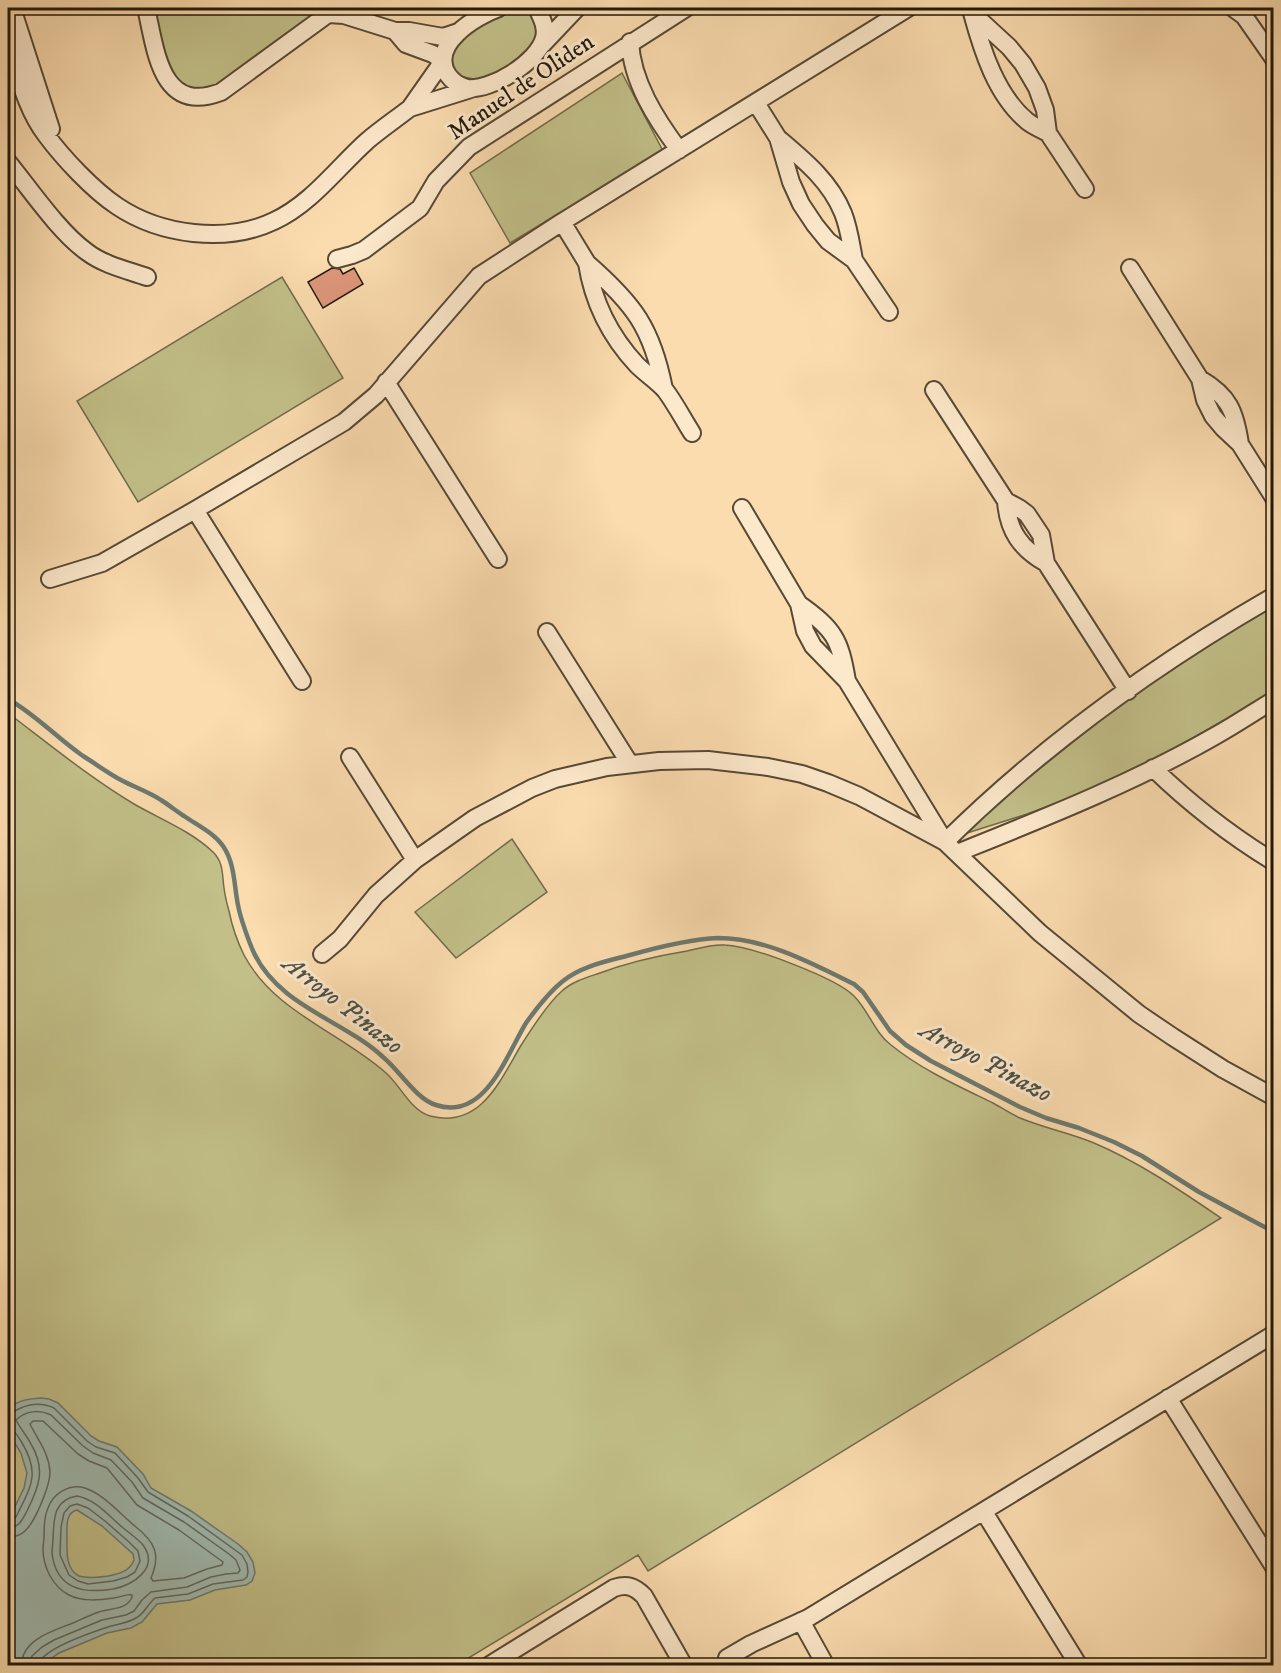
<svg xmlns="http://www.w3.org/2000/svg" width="1281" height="1673" font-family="'IM FELL DW Pica',serif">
<rect width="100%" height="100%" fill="#fbdcaf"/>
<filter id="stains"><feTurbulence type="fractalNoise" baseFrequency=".00333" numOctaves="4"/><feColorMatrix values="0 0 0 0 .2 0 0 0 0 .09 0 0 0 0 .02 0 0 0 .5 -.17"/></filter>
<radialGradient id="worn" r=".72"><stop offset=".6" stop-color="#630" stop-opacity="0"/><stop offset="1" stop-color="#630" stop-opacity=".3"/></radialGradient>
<path fill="#c2bf88" stroke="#716c4a" stroke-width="1.5" d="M153 8H308L311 14 309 19 224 82 204 90 191 89 176 81 166 61Z
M507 8H520L530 11 540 29C533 51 502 77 478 79 472 79 465 77 459 76L450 66 451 48 493 13Z
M622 73 663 151 510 243 470 173Z
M282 277 343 378 138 502 77 401Z
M1273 604V692L1165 754 1091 790 1027 814 964 834 1009 793 1127 699Z
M8 713C49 744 89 777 134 804 160 819 191 831 213 852 224 863 222 875 224 888 225 896 227 904 229 911 232 926 237 941 244 955 274 1012 340 1032 386 1073 401 1086 410 1110 430 1116 480 1129 500 1081 520 1047 530 1031 548 1003 562 991 572 982 585 978 597 974 626 963 656 956 687 951 700 948 712 944 725 945 752 946 836 978 854 996 869 1011 874 1032 891 1045 922 1070 958 1086 993 1103 1002 1108 1011 1114 1020 1118 1044 1128 1070 1133 1094 1143 1139 1162 1181 1191 1221 1218L648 1571 638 1555 457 1665H8Z
M512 839 547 892 456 958 415 912Z"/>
<path fill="#a0bab1" stroke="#6d796f" stroke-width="1.5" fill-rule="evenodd" d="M41 1398 49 1399 58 1403 91 1436 99 1441 117 1447 143 1474 151 1488 191 1511 238 1544 247 1552 253 1562 255 1573 252 1581 246 1585 215 1590 190 1600 157 1604 142 1622 131 1628 107 1633 59 1653 45 1663 37 1665H9L8 1521 24 1488 27 1473 21 1453 8 1432V1410C17 1400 28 1399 41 1398ZM77 1510 102 1526 133 1554 134 1560C130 1571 119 1574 108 1576 99 1577 88 1579 79 1576 65 1569 67 1550 67 1538 67 1527 65 1513 77 1510Z"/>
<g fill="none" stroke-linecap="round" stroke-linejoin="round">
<path stroke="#60695f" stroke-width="1.5" d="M8 1414C13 1413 15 1410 21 1408 31 1403 44 1403 54 1408L87 1441 96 1447 115 1453 138 1478 148 1492 188 1516 242 1555 247 1564 248 1572 247 1577 243 1580 213 1584 188 1594 155 1598C147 1605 144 1614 136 1618 126 1624 115 1624 105 1628 90 1633 40 1650 38 1666
M8 1429C15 1430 17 1435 21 1441 41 1474 31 1486 16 1517L12 1520 8 1521
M77 1496C95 1499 109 1516 122 1527 129 1533 137 1538 143 1545 160 1568 133 1585 113 1589 83 1594 56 1589 52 1553 52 1548 53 1544 53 1539 54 1519 53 1500 77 1496Z
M77 1504 88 1508 105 1521 129 1542 138 1551 140 1561 135 1572 127 1577 113 1581 88 1584 78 1581 69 1575 60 1555 61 1527 64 1513 70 1506Z
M8 1528C19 1528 22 1520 27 1511 39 1487 46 1469 31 1444 27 1436 20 1428 16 1420 25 1411 39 1409 51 1415L83 1446 93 1453 111 1460 132 1482 143 1498 184 1522 229 1554 236 1560 240 1570 238 1573 226 1574 211 1577 187 1587 151 1592 142 1600 134 1611 126 1615 102 1620 54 1640 42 1647 32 1656 30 1666
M8 1537C14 1537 20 1536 25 1531 35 1522 50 1486 50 1472 49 1453 38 1440 30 1424L33 1421H43L78 1454 89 1461 107 1468 137 1505 179 1530 223 1562 222 1565 207 1569 184 1578 153 1581 151 1578C161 1555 155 1542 136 1527 120 1514 105 1495 85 1488 69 1483 53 1494 48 1508 44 1517 44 1527 44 1536 44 1540 43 1545 43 1549 43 1567 53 1587 69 1595 82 1602 100 1600 114 1598 121 1597 126 1594 132 1595V1597C127 1610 111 1608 99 1612 90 1615 82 1619 73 1623 53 1631 22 1639 21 1666"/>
<path stroke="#6d796f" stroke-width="4.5" d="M8 699C35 714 57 738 83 756 96 764 108 773 121 780 134 787 149 792 161 800 169 805 176 811 184 816 197 825 214 833 223 846 235 863 234 886 238 905 240 917 249 942 254 953 279 1006 343 1020 383 1057 400 1071 416 1099 436 1105 485 1121 506 1056 526 1023 536 1009 549 992 563 981 581 966 608 961 630 955 655 948 692 939 718 938 766 938 813 964 854 984L863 992 890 1031 906 1045 931 1061 1020 1107 1046 1118 1079 1128 1114 1142 1142 1156 1199 1192 1274 1232"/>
</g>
<path fill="#de977b" stroke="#20180d" stroke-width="1.5" d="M332 268 340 269 343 274 354 268 363 284 323 308 308 282Z"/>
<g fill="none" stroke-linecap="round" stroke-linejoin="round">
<defs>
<path id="street" d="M12 8 51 129
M146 8C156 50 160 115 221 92L328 14
M320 8 328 14 344 15 395 31
M499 8C476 16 428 45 448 75 453 82 459 86 467 88 491 91 538 62 544 38 547 27 541 17 537 8
M1233 8 1244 16 1274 59
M458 32 443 37 409 31H395L406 44 433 54 443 61 410 108 474 88
M630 42C632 82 656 119 679 150
M8 43C18 73 26 109 46 135 63 158 93 190 117 206 160 235 226 244 274 221 311 204 337 168 367 141 381 129 396 119 410 108
M541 46 577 8
M756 103 778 138
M1048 133C1041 129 1033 126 1027 121 996 95 982 50 972 13L1009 47 1023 64 1037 88 1045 110 1048 133 1085 189
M8 162C30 189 59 232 87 252 104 265 127 270 147 277
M562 222 587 263
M337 259 352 255 364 250 420 208 436 181 469 147 686 8
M854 260C851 244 849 228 843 213 830 181 804 160 778 138L791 182 801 204 815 225 828 241 854 260 889 312
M1130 268 1200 379
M386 382 498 559
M664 389C652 328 634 304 587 263 593 302 610 336 637 365 646 374 657 381 665 390 675 403 683 419 692 433
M934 390 1006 501
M1240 444C1235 411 1229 396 1200 379L1205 400 1213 416 1224 429 1240 444 1274 498
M742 508 799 604 805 631 813 646 847 681C840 639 834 629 799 604
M195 510 302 681
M1046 563C1021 549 1008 531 1006 501L1019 508 1027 514 1041 535 1046 563 1128 691
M50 579 102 563 195 510 344 422 376 395 479 276 562 222 908 8
M547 632 630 764
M847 681 945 842C1041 747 1156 664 1274 596
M350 757 415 860
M1153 768C1190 804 1230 835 1274 862
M957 853C1044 818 1133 783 1215 736 1235 725 1254 712 1274 700
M322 954 340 939 376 895 415 860 475 818 532 788 555 779 607 767 659 761 708 760 768 767 802 774 828 783 859 796 945 842 1040 933 1139 1014 1173 1037 1223 1069 1274 1097
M1168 1398 1274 1567
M984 1512 1079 1666
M801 1621 826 1666
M727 1658 751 1644 808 1618 1274 1334
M488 1666 614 1588C627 1584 634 1586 644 1596L684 1666"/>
</defs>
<use href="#street" stroke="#574936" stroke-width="20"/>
<use href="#street" stroke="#fce8cb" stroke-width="16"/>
</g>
<g text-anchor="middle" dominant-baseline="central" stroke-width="6" stroke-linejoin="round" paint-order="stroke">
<g font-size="24" fill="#20180d" stroke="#fce8cb">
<text transform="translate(521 87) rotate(-34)">Manuel de Oliden</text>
</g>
<g font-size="26" font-style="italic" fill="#4d5146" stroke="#fce8cb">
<text transform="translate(343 1005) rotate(38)">Arroyo Pinazo</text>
<text transform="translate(986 1062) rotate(28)">Arroyo Pinazo</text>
</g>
</g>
<rect width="1281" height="1673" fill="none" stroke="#fbdcaf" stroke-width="30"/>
<rect x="9" y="9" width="1263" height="1655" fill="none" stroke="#20180d" stroke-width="3"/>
<rect x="15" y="15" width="1251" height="1643" fill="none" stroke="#20180d" stroke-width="1.5"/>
<rect width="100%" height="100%" filter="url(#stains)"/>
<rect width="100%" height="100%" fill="url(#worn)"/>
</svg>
